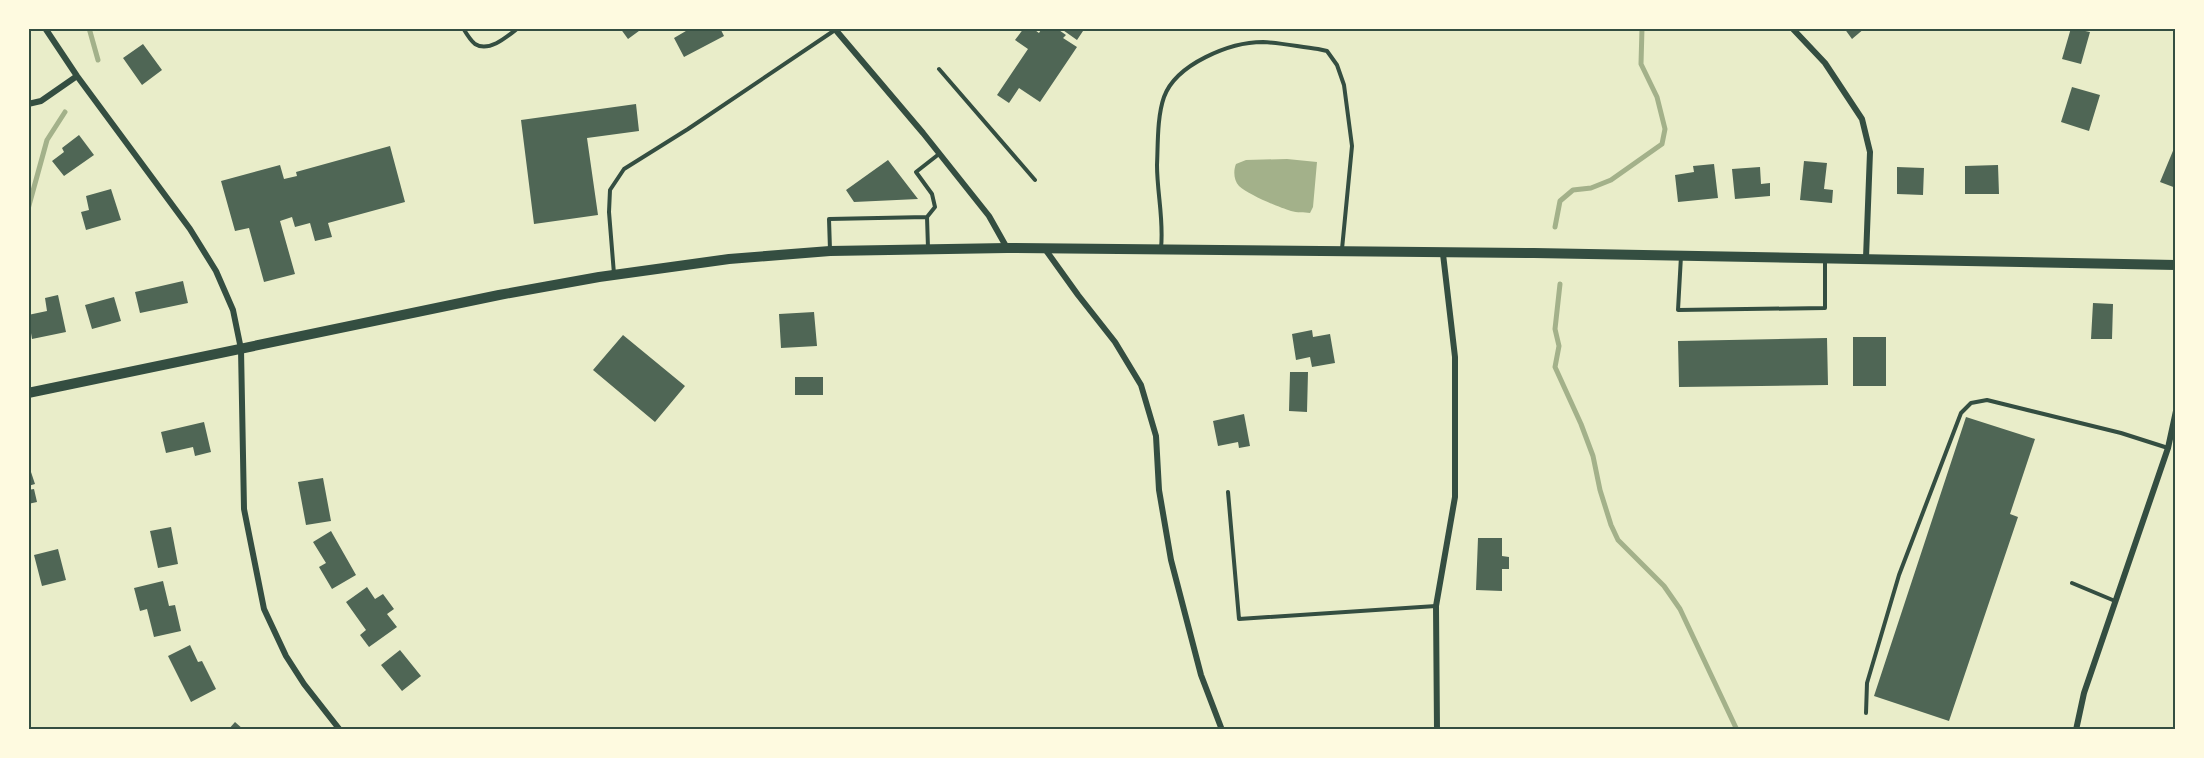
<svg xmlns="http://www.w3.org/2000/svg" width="2204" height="758" font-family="Literata,serif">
<rect width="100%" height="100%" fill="#e9edc9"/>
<path fill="#a3b18a" d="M1287 159 1317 162 1313 207 1310 213C1304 212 1297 213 1291 211 1278 207 1249 195 1239 186 1234 181 1233 171 1236 164L1246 160Z"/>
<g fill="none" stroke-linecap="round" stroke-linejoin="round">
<path stroke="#a3b18a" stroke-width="5" d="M89 28 98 60
M28 209 47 140 65 112
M1555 227 1560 201 1573 190 1591 188 1611 180 1662 144 1665 129 1657 97 1641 64 1642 28
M1560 284 1555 329 1559 346 1555 367 1581 424 1593 456 1600 490 1611 525 1618 540 1664 586 1680 609 1737 730"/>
</g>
<path fill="#4f6655" d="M620 28H643L628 39Z
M691 28H720L724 36 684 57 674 38Z
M1024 28H1032L1039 33 1042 28H1056L1066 35 1063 38 1077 47 1040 102 1019 88 1009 103 997 95 1028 49 1015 40Z
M1060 28H1085L1077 40Z
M1844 28H1865L1852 39Z
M2071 28 2090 32 2081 64 2062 59Z
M143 44 162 70 142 85 123 58Z
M2072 87 2100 95 2089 131 2061 122Z
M636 104 639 131 587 138 598 215 534 224 521 120Z
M79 135 94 155 64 176 52 161 64 152 62 148Z
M390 146 405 202 328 223 332 237 315 241 310 223 295 227 292 217 280 221 295 274 264 282 249 228 235 231 221 181 280 165 284 179 297 176 296 172Z
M2175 146H2176V188L2160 182Z
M888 160 918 199 854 202 846 190Z
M1804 161 1827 163 1824 189 1833 190 1832 203 1800 200Z
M1714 164 1718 198 1678 202 1675 175 1694 172 1693 166Z
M1998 165 1999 194H1965V166Z
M1760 167 1761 184 1770 183V196L1735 199 1732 169Z
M1897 167 1924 168 1923 195 1897 194Z
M111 189 121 220 86 230 81 212 89 210 86 196Z
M183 281 188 303 140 313 135 292Z
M58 295 66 332 32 339 28 315 47 311 45 298Z
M114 297 121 321 92 329 85 305Z
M2093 303 2113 304 2112 339H2091Z
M814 312 817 346 781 348 779 314Z
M1312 330 1313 337 1330 334 1335 363 1312 367 1310 357 1296 360 1292 334Z
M623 335 685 386 655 422 593 370Z
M1853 337H1886V386H1853Z
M1827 338 1828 385 1679 387 1678 341Z
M1290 372H1308L1307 412 1289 411Z
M795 377H823V395H795Z
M1244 414 1250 446 1239 448 1238 442 1218 446 1213 421Z
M1966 417 2035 439 2010 514 2018 517 1949 721 1874 696Z
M204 422 211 452 195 456 193 447 166 453 161 432Z
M28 463 35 484 28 486Z
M323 478 331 521 306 525 298 482Z
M34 489 37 502 28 504V490Z
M171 527 178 564 158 568 150 531Z
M331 531 356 575 332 589 319 567 326 563 313 542Z
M1478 538H1502V556L1509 557V569H1502V591L1476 590Z
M58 549 66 580 42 586 34 555Z
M163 581 169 606 175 605 181 631 154 637 147 609 140 611 134 588Z
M367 587 375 599 383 594 394 609 387 614 397 627 369 647 360 635 366 630 346 602Z
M190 645 198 662 202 661 216 689 191 702 168 656Z
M400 650 421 676 402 691 381 665Z
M235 722 244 730H228Z"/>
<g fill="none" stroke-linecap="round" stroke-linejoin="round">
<path stroke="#344e41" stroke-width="4" d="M463 28C466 33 470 40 475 44 489 53 508 36 518 28
M939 69 1035 180
M927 217 935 207 932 194 916 172 939 154
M1161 248C1164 220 1157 193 1157 165 1158 144 1157 117 1164 97 1176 64 1230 42 1263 42 1282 43 1300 47 1318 49L1327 51 1337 65 1344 85 1352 146 1342 249
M830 250 829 219 927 217 928 248
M1681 256 1678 310 1825 308V261
M614 274 609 212 610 190 624 169 688 129 835 30
M1228 492 1239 619 1436 606
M2072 583 2115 601
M1866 713 1867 683 1899 575 1961 413 1971 403 1987 400 2121 433 2168 448"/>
<path stroke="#344e41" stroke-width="6" d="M45 28 77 76 190 229 216 271 233 310 241 349 244 509 264 609 286 656 304 684 340 730
M834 28 923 133 989 216 1007 248
M1792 28 1825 63 1862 119 1870 152 1866 258
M28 104 41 101 77 76
M1045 249 1078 295 1115 342 1141 385 1156 436 1159 490 1171 560 1201 675 1222 730
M1437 730 1436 606 1455 497V357L1443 254
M2078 730H2076L2084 693 2168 448 2176 411"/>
<path stroke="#344e41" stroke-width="10" d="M28 393 499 295 599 277 729 259 830 251 1007 248 1534 253 2176 265"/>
</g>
<rect width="2204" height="758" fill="none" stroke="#fefae0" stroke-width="60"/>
<rect x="30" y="30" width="2144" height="698" fill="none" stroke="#344e41" stroke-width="2"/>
</svg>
